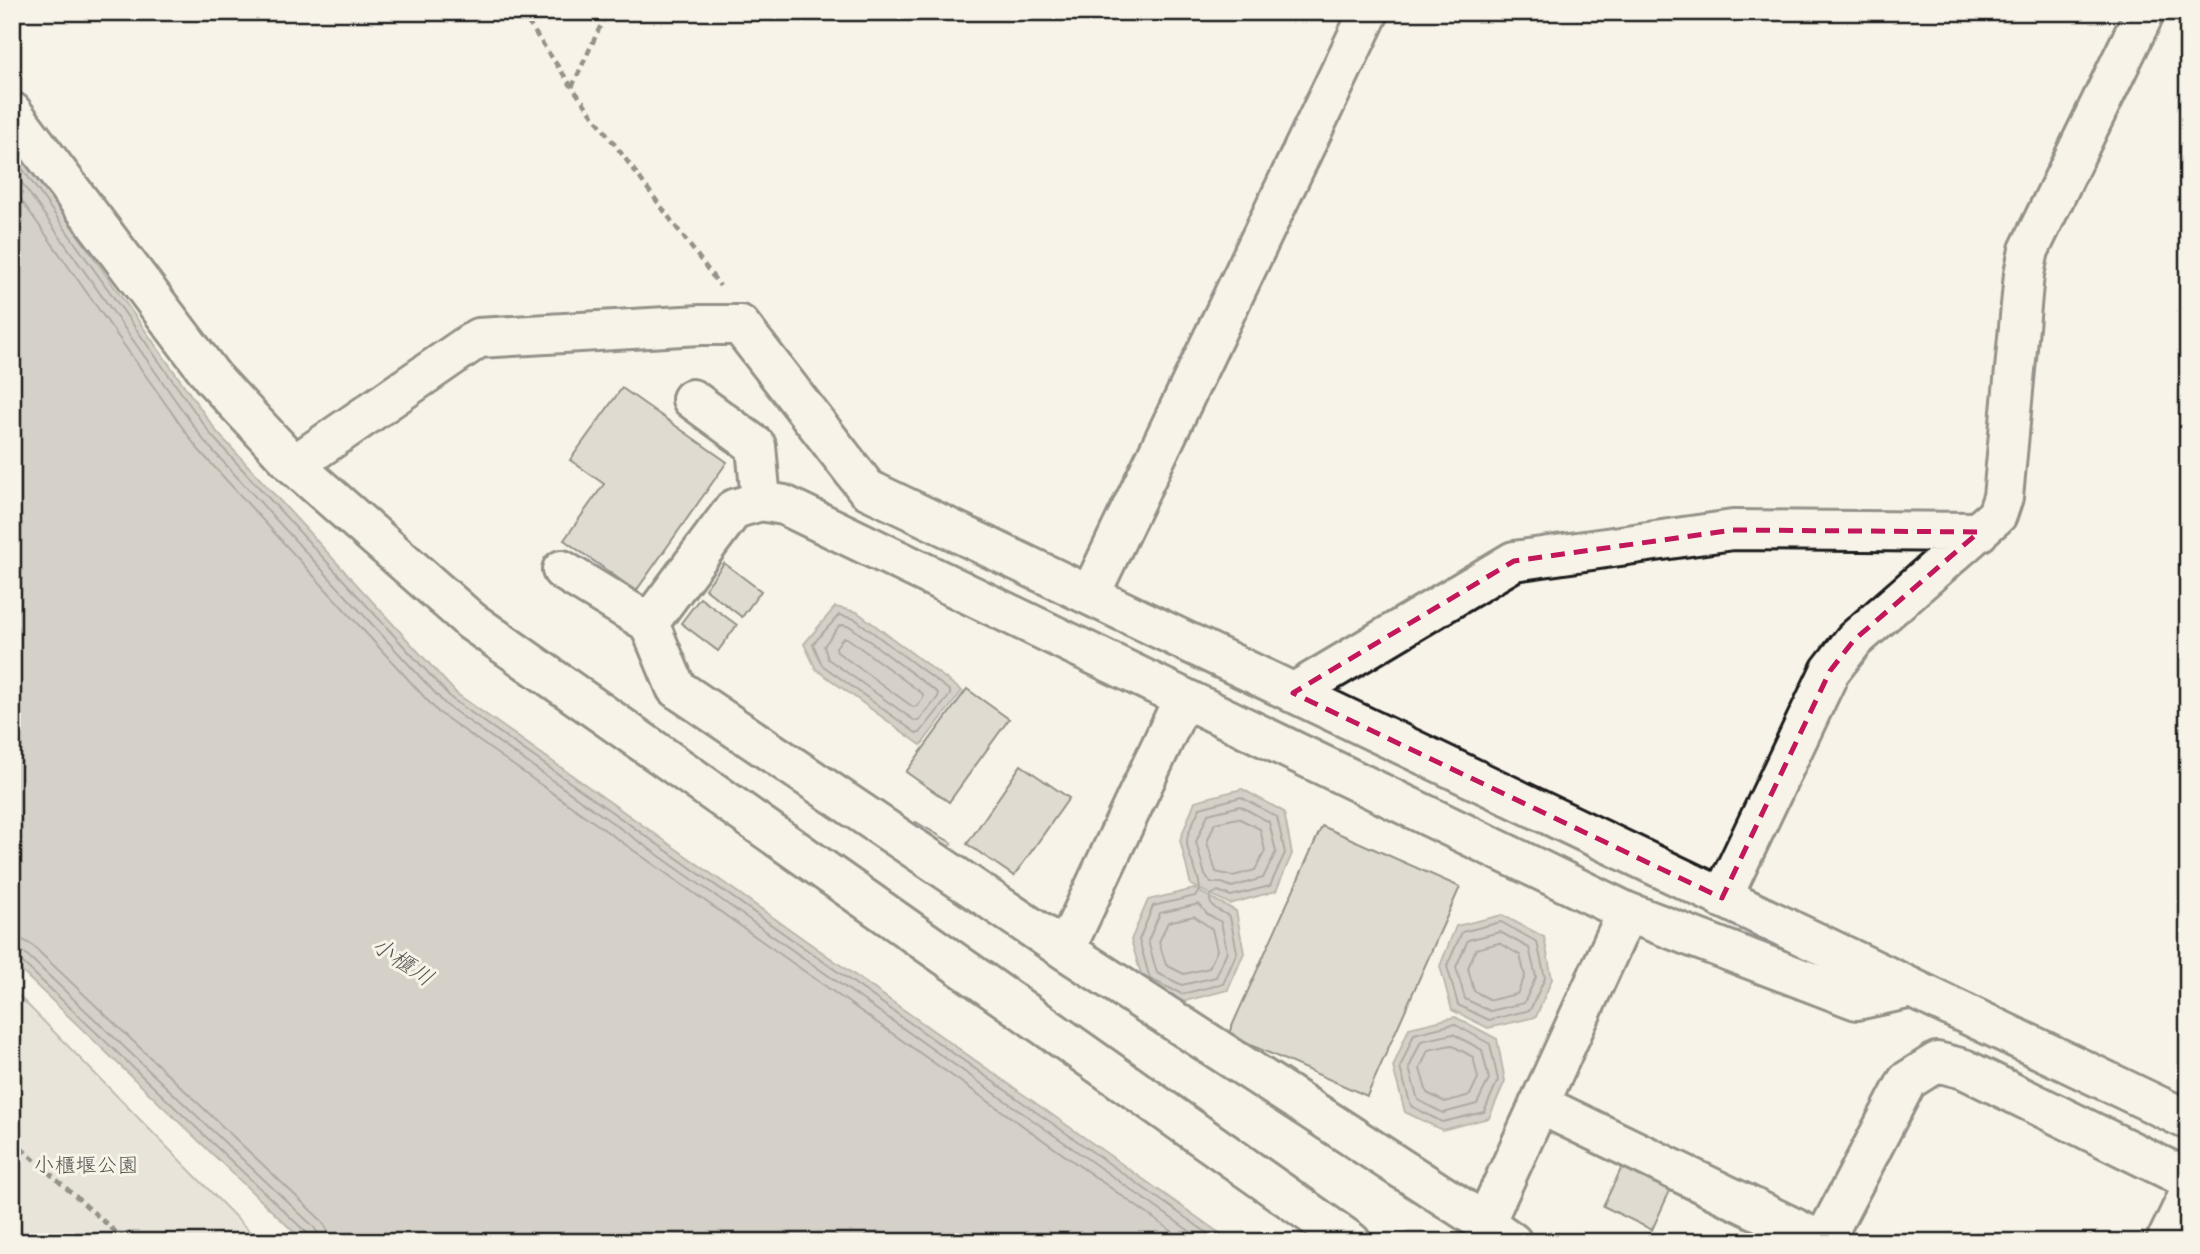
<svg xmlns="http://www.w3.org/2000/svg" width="2200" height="1254" font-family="'Gochi Hand','Klee One',sans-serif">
<rect width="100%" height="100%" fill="#f7f3e8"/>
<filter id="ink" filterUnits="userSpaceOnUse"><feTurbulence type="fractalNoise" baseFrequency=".0143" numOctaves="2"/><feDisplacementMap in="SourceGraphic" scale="14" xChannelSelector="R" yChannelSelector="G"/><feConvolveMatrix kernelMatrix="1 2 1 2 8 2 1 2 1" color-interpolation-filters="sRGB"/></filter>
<g filter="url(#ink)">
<path fill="#d7d3cb" stroke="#7a7874" stroke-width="2" d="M12 989 260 1242H12Z"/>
<path fill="#aca9a2" stroke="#72716c" stroke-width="2" d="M12 142 217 432 457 694 1232 1242H307L296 1234 12 962Z
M835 607 857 612 962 691 921 745 816 669 804 644Z
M1242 789 1284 812 1292 854 1276 891 1230 904 1191 885 1180 840 1195 801Z
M1194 889 1236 911 1244 953 1228 990 1181 1002 1144 984 1131 940 1148 900Z
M1502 915 1544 937 1552 979 1536 1017 1488 1028 1452 1010 1440 966 1456 926Z
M1455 1017 1497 1039 1505 1081 1489 1118 1442 1130 1405 1112 1393 1067 1409 1028Z"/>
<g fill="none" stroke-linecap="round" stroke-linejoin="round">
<path stroke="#565452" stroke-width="2" d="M12 154 212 436 452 699 1220 1242
M12 169 205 442 446 705 1205 1242
M12 187 197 448 438 712 1187 1242
M839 615 855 619 950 691V695L920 733H916L822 665 813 644Z
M843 625 851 627 938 693V697L919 721H915L828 659 824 646 839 626Z
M843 638H847L923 694V698L917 706 913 707 837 652 836 647Z
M1241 797 1277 817 1285 853 1270 886 1231 896 1218 891 1211 895C1206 908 1221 910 1230 917L1237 952 1223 984 1182 994 1150 979 1139 940 1153 906 1195 896 1200 891C1201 875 1186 857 1187 840 1188 830 1196 817 1200 808Z
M1240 806 1269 822 1276 852 1263 878 1232 887 1222 883H1211L1205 875 1196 842 1208 814Z
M1238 818 1260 829 1265 851 1255 870 1233 876 1216 872 1207 842 1215 823Z
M1199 904 1207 914 1221 922 1227 951 1216 977 1182 985 1157 973 1148 941 1160 913Z
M1194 916 1212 929 1217 950 1209 968 1184 974 1166 965 1159 942 1168 922Z
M1501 922 1537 942 1545 978 1530 1010 1489 1020 1458 1005 1447 966 1462 932Z
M1500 932 1529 948 1536 977 1524 1003 1490 1011 1465 999 1456 967 1468 940Z
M12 938 23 940 32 945 321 1220 327 1229 330 1242
M1499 943 1520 955 1525 976 1517 994 1491 1000 1474 991 1468 968 1476 949Z
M12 949 26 954 314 1227 318 1234 319 1242
M12 958 20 960 308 1234 310 1242
M1454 1024 1490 1044 1498 1080 1484 1112 1442 1122 1411 1106 1400 1068 1414 1034Z
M1453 1034 1482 1050 1489 1079 1477 1104 1443 1113 1418 1100 1409 1068 1421 1041Z
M1451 1045 1473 1057 1478 1078 1470 1095 1445 1102 1427 1093 1420 1069 1428 1050Z"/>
</g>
<path fill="#c0beb5" stroke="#1c1c1c" stroke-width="2" d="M622 388 727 462 636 591 564 540 604 484 570 460Z
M724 563 761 591 742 617 705 589Z
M700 598 737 625 718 651 681 623Z
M967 689 1009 719 949 802 906 772Z
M1021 765 1069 798 1014 876 967 844Z
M916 822 952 843 944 855 907 831Z
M1322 826 1460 887 1367 1096 1228 1035Z
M1625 1161 1673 1184 1652 1230 1603 1206Z"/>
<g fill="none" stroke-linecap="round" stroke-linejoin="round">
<defs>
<path id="minor" d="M12 112 213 378 294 465 471 621 1351 1242
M692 399 756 446 761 501 784 505 1627 912 1857 1000 1912 988
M294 465 478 338 700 325H740L867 489 2188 1120
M562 570 649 623 734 509 761 501
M1090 595 1369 12
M649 623 676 688 1065 950 1183 699
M1293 693 1514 561 1733 530 1979 532
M1722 898 1830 671 1854 640 1997 515 2003 497 2024 274 2029 250 2145 12
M1065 950 1485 1223 1627 912
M1539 1104 1823 1242
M1485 1223 1512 1242
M1823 1242 1907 1081 1937 1062 1964 1069 2188 1179
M2166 1242 2188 1196"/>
</defs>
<use href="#minor" stroke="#1c1c1c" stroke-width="44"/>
<path stroke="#1c1c1c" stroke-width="4.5" stroke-dasharray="7 5" stroke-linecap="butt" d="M521 12 572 87 720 286
M572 87 607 12
M12 1140 127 1242"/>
<use href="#minor" stroke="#f7f3e8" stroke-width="38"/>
</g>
</g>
<path d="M0 0H2200V1254H0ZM1733 530 1979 532 1854 640 1830 671 1722 898 1293 693 1514 561Z" fill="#f7f3e8" fill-opacity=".55" fill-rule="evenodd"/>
<path fill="none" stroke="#c2185b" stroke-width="5" stroke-dasharray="14 9" stroke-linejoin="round" d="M1733 530 1979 532 1854 640 1830 671 1722 898 1293 693 1514 561Z"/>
<g text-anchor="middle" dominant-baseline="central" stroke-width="6" stroke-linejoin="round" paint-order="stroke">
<g font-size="21" fill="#545351" stroke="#f7f3e8">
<text x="86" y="1168">小櫃堰公園</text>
</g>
<g font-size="23" font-style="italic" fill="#565452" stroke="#f7f3e8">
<text transform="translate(401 964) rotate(34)">小櫃川</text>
</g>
</g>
<rect width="2200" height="1254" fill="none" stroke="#f7f3e8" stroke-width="42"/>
<rect x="21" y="21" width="2158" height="1212" fill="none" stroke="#1c1c1c" stroke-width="2.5" filter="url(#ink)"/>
</svg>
